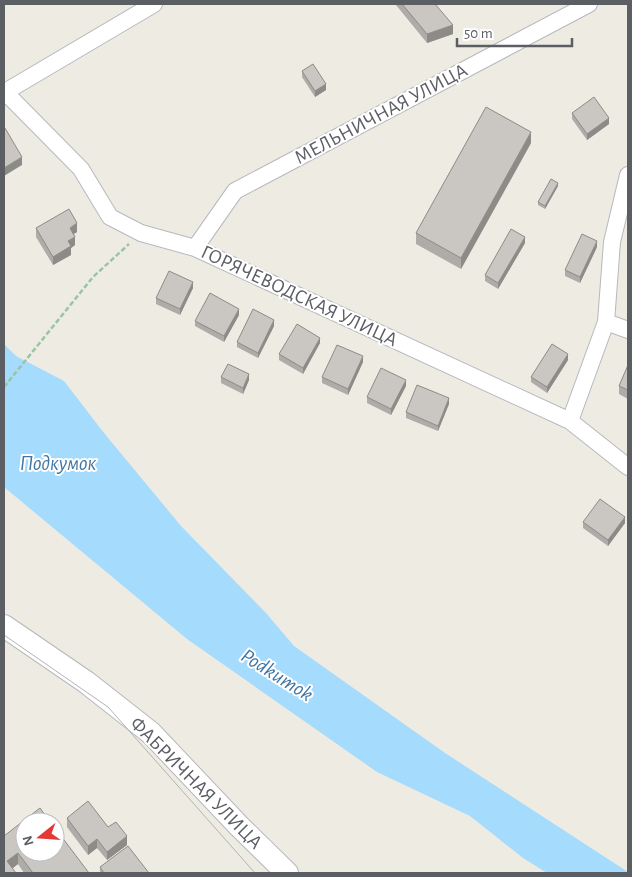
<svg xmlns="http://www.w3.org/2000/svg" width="632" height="877" font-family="'Alegreya Sans',sans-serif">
<rect width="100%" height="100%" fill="#eeebe3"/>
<path fill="#a5dbfc" d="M4 344 16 356 64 381 104 433 181 526 266 613 294 646 445 753 628 872V873H547L523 858 470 816 377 772 187 639 4 487Z"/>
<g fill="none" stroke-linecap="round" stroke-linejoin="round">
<defs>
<path id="minor" d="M4 91 81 169 110 217 141 233 195 248 570 421 628 467
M5 92 154 4
M195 248 235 191 589 4
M606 322 628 330
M570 421 606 322 612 242 628 175"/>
<path id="secondary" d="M4 626 86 682 151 733 239 826 287 873"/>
</defs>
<use href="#minor" stroke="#b6b9bd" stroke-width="18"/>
<use href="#secondary" stroke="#b5b8bd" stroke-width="24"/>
<path stroke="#9ac5a4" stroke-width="2.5" stroke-dasharray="5 2.5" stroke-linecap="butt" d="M4 387 93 277 129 244"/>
<use href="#minor" stroke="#fff" stroke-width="16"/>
<use href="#secondary" stroke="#fff" stroke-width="22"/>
<path stroke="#b2b3b4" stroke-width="1" d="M4 635 108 707 255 873"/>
</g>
<path fill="#aeaba8" d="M396 4H435L453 34 427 43 396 5Z
M302 71 326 90 315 97 302 77Z
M572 113 609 124 587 140 572 119Z
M531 143 461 269 416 244V233Z
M558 186 545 209 538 205V202Z
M36 228 77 232 74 234 75 245 71 248V255L53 265 36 237Z
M525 243 498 289 485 281V275Z
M597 247 580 283 565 276V270Z
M193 288 180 315 156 304V298Z
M239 315 224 342 195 326V321Z
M274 326 258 358 237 347V342Z
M320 343 303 374 279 360V354Z
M568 360 547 393 531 382V377Z
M363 362 348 395 322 383V377Z
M628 365V399L619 394V386Z
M221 377 249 380 243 394 221 383Z
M406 386 391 415 367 403V397Z
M449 404 438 431 406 418V412Z
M583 522 625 523 608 546 583 528Z
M67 818 108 827 127 845 107 860 97 848 88 855 67 827Z
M4 836 89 873H24L18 864 4 873Z
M100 867 149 873H100Z"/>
<path fill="#8d8b88" d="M453 25V34L427 43V34Z
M326 84V90L315 97V91Z
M609 118V124L587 140V134Z
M531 132V143L461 269V258Z
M22 157V165L4 176V168Z
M558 183V186L545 209V206Z
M77 223V232L70 236V228Z
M75 237V245L71 248V255L53 265V257L68 241Z
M525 237V243L498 289V283Z
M597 241V247L580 283V277Z
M193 282V288L180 315V309Z
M239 309V315L224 342V336Z
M274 320V326L258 358V353Z
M320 338V343L303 374V368Z
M568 354V360L547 393V387Z
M363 356V362L348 395V389Z
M249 374V380L243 394V388Z
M406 380V386L391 415V409Z
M449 398V404L438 431V426Z
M625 517V523L608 546V540Z
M127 836V845L107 860V852Z
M97 839V848L88 855V846Z
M18 853V864L7 873V861Z"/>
<path fill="#cac7c3" stroke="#8d8b88" d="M402 4H435L453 25 427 34Z
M313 64 326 84 315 91 302 71Z
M594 97 609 118 587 134 572 113Z
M486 107 531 132 461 258 416 233Z
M5 128 22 157 4 168V128Z
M551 179 558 183 545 206 538 202Z
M69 209 77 223 70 228 75 237 68 241 71 246 53 257 36 228Z
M511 229 525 237 498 283 485 275Z
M582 234 597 241 580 277 565 270Z
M169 271 193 282 180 309 156 298Z
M210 293 239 309 224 336 195 321Z
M253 309 274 320 258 353 237 342Z
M297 324 320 338 303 368 279 354Z
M552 344 568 354 547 387 531 377Z
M337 345 363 356 348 389 322 377Z
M228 364 249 374 243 388 221 377Z
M628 365V390L619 386Z
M381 368 406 380 391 409 367 397Z
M417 385 449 398 438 426 406 412Z
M600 499 625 517 608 540 583 522Z
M88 801 108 827 116 822 127 836 107 852 97 839 88 846 67 818Z
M40 808 50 822H25V852H55V828L89 873H33L18 853 7 861 16 873H4V836Z
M128 846 149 873H104L100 867Z"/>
<g text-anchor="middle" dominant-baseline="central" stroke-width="4" stroke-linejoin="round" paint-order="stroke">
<g font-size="20" fill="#5b5f64" stroke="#fff">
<text transform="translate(381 114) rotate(-28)">МЕЛЬНИЧНАЯ УЛИЦА</text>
<text transform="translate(299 296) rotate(25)">ГОРЯЧЕВОДСКАЯ УЛИЦА</text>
<text transform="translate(196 783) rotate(45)">ФАБРИЧНАЯ УЛИЦА</text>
</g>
<g font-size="21" font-style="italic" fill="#4076a5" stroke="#fff">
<text x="58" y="463">Подкумок</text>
<text transform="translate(277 675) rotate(32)">Podkumok</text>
</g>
</g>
<rect width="632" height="877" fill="none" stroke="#5b5f64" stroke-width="10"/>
<g transform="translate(40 837) rotate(253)"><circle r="24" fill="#ffffff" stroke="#bdbfc1"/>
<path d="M0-4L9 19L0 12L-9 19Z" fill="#e33834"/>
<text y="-8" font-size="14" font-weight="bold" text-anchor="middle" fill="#5b5f64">N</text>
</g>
<path d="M457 38v8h115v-8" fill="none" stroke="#5b5f64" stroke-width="2.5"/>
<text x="464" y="38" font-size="15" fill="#5b5f64" stroke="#ffffff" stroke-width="4" paint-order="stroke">50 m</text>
</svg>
